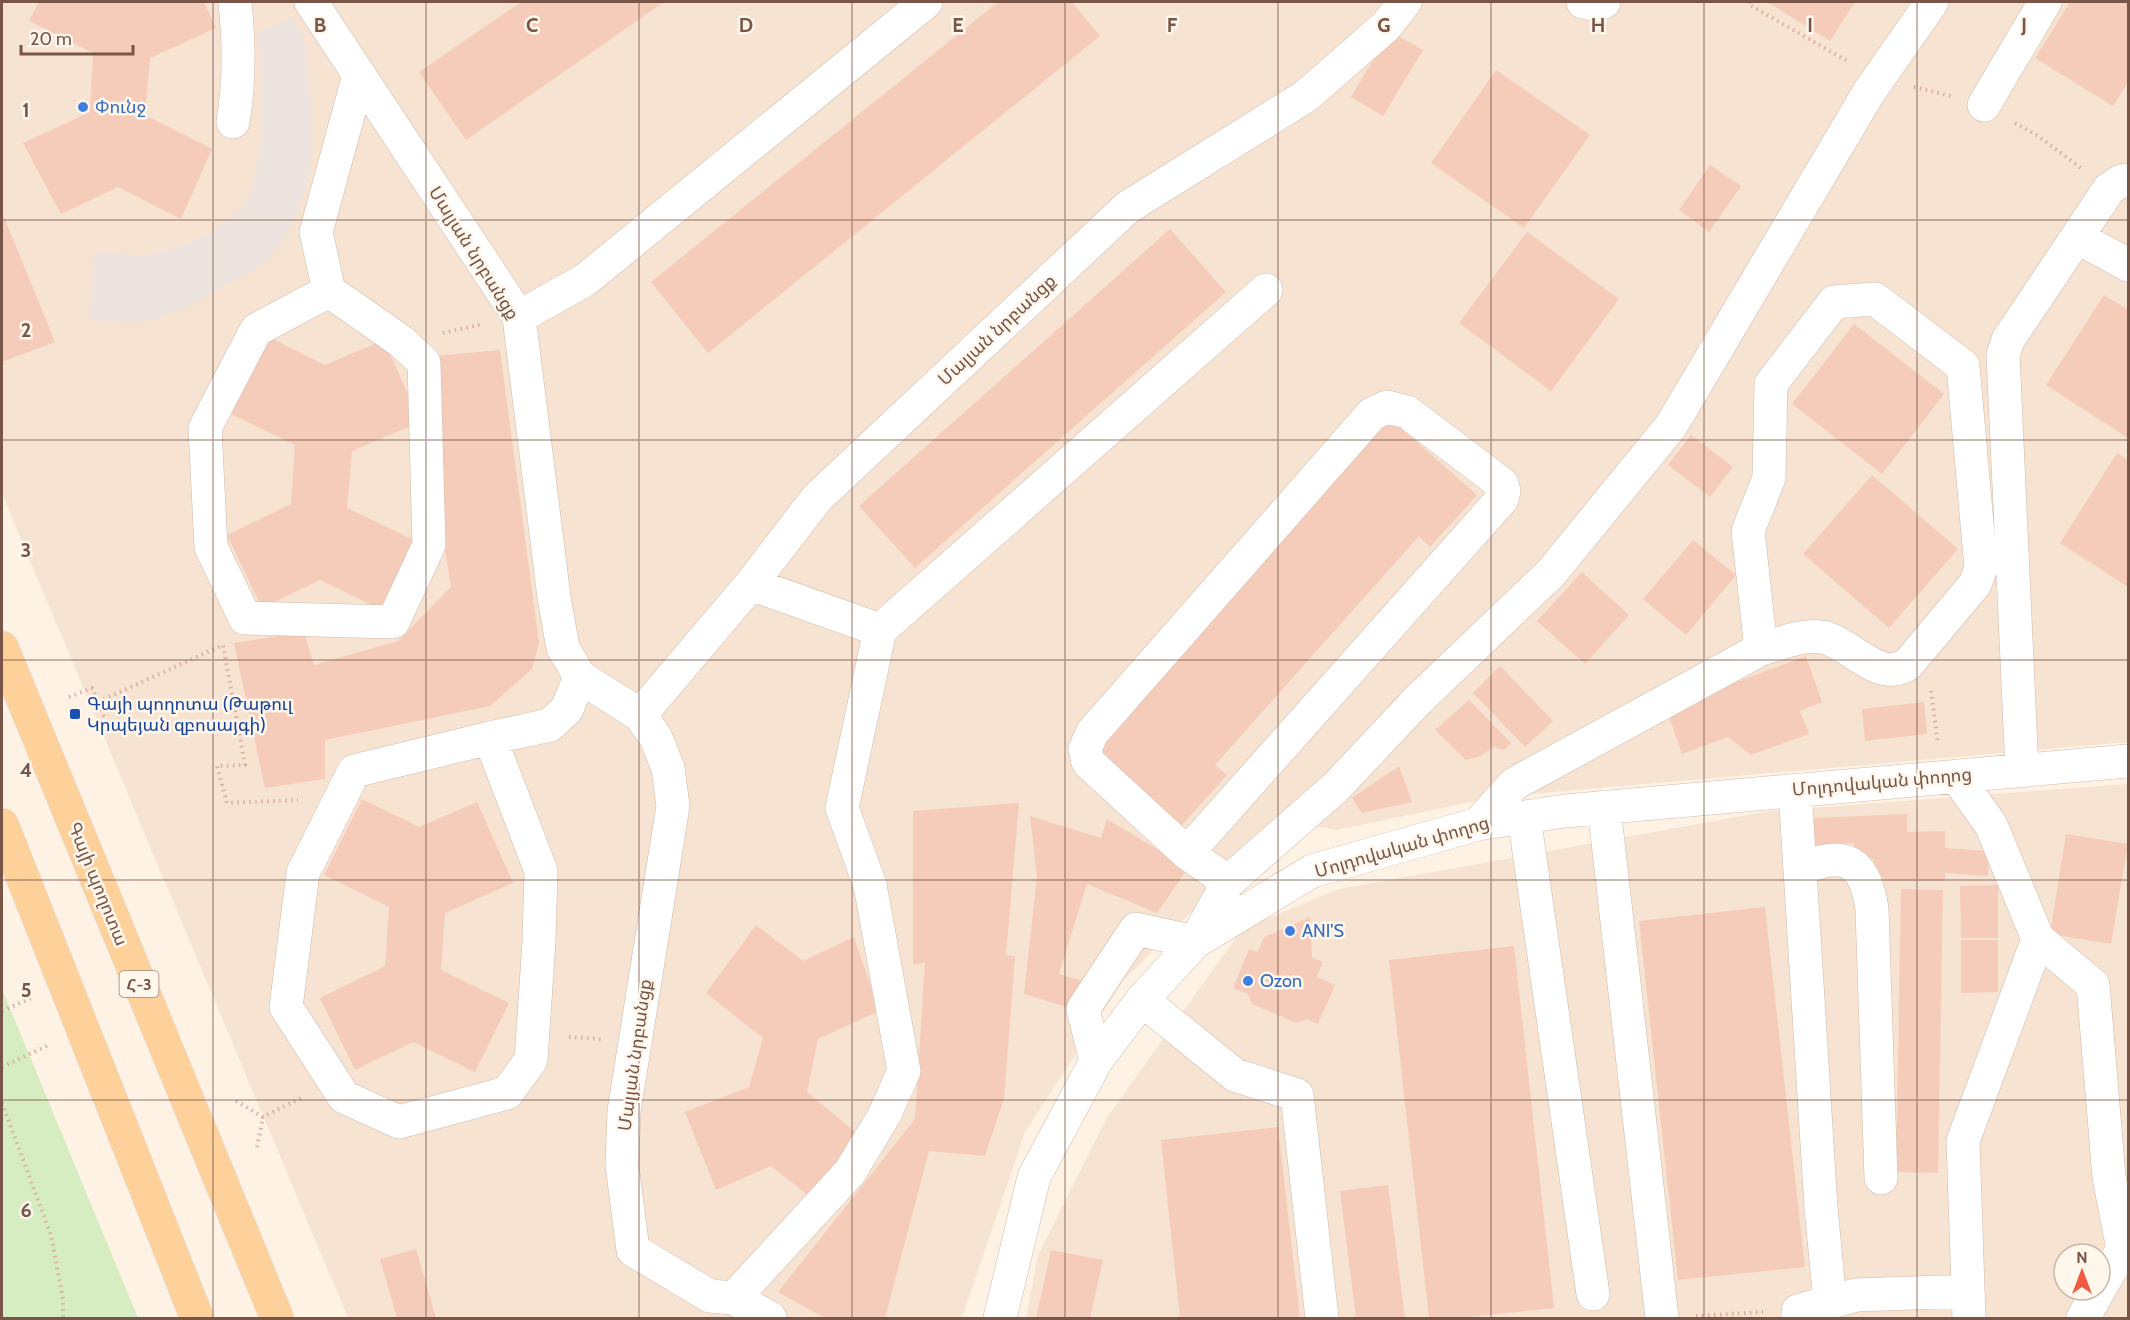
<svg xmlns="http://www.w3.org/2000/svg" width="2130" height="1320" font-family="Cabin,'Noto Sans Armenian',sans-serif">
<rect width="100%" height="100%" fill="#fef2e4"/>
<path fill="#f6e3d2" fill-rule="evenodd" d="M2 2H2128V742L1495 797 1336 830 1283 819 1124 980 1025 1132 962 1318H348L2 494Z
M2128 784V1318H1026L1038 1255 1106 1119 1242 929 1339 889 1770 811ZM2064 1254H2100V1290H2064Z"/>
<path fill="#ede4df" d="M294 17 305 43 312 118V148L308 181 299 209 284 239 269 258 251 271 185 308 152 320 139 322 89 320 95 252 144 256 181 247 205 236 229 220 244 205 251 191 257 165 261 135 262 72 256 33Z"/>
<path fill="#d6ecc1" d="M2 989 138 1318H2Z"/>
<path fill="#f5ccb9" d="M39 2H204L216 28 150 58 145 115 212 149 181 219 118 187 61 214 23 143 90 112 93 53 29 21Z
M521 2H664L466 140 419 72Z
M998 2H1072L1100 36 708 353 651 282Z
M1767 2H1855L1830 41Z
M2070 2H2128V82L2113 106 2035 58Z
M1390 31 1423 50 1383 116 1351 97Z
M1496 70 1590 135 1524 228 1431 163Z
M1710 165 1741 186 1709 232 1679 210Z
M4 217 55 342 2 362V218Z
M1170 229 1226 292 915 568 859 506Z
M1527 232 1619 299 1551 391 1459 323Z
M2104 295 2128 310V438L2046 385Z
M1854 324 1944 394 1882 474 1792 404Z
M269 337 325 365 384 340 420 422 352 451 347 508 416 541 382 610 320 580 262 608 227 535 291 504 295 445 231 414Z
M500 350 539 643 532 669 490 706 325 740V779L265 788 234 643 304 632 314 665 398 641 451 587 439 512 433 356Z
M1384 413 1477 495 1430 547 1419 536 1215 765 1227 775 1180 827 1088 745Z
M1691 435 1733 467 1710 497 1668 465Z
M2117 453 2128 460V587L2060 543Z
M1872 475 1958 549 1889 628 1803 554Z
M1693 540 1736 575 1686 635 1643 599Z
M1582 572 1629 615 1585 664 1537 621Z
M1806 656 1822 702 1800 711 1809 734 1751 755 1728 737 1682 754 1666 708Z
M1500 666 1553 721 1525 747 1473 693Z
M1469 700 1511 743 1504 750 1494 747 1478 757 1466 760 1435 730Z
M1924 702 1927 734 1865 741 1862 709Z
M1399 766 1412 802 1362 813 1352 798Z
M362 799 419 827 477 802 513 883 445 913 441 970 509 1003 475 1072 413 1042 355 1070 320 998 385 966 389 907 324 875Z
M1019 803 1006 955 1015 956 1004 1099 985 1156 929 1151 885 1318H825L778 1292 915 1119 925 962 913 965V811Z
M1907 814V832L1945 831V848L1989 851 1988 876 1945 873V881H1884L1872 858 1856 856 1854 843 1814 845 1812 818Z
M1030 816 1101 838 1107 819 1188 868 1157 913 1087 884 1059 974 1082 981 1073 1009 1024 994 1037 876Z
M2066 834 2128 844 2111 944 2050 934Z
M1998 885V938H1961L1960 886Z
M1901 889 1943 890 1938 1173 1896 1172Z
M1765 907 1805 1267 1678 1280 1639 921Z
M1310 917 1312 957 1323 962 1317 977 1335 985 1318 1024 1306 1019 1297 1023 1252 1004 1248 994 1233 988 1249 949 1258 952 1264 937Z
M756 925 803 961 854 937 879 1011 818 1039 807 1092 860 1136 815 1201 771 1166 716 1190 685 1112 749 1087 763 1038 706 993Z
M1961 940H1998V992L1961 993Z
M1514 946 1554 1308 1460 1318H1429L1389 960Z
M1278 1127 1300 1318H1180L1161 1140Z
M1388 1185 1405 1318H1356L1340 1191Z
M416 1249 436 1318H397L380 1259Z
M1051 1250 1103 1260 1090 1318H1036Z"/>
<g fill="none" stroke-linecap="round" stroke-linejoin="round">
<defs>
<path id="minor" d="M311 2 519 317 554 597 563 648 580 677 640 715 656 738 668 768 673 806 624 1111 622 1165 633 1250 710 1296 734 1298 770 1318
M1583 2 1598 5 1604 2
M1984 105 2045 2
M233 122C240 82 239 41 235 2
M2077 237 2128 265
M329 291 256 330 205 428 211 547 245 618 393 622 429 545 424 363 402 342 329 291 316 232 359 75
M519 317 585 280 926 2
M751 584 880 630
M640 715 751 584 817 498 1128 207 1306 96 1386 26 1405 2
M490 738 354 771 303 873 286 1007 344 1097 399 1122 507 1093 531 1060 539 941 541 871 490 738 550 725 567 709 580 677
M2022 770 2003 355 2008 340 2109 189 2121 181 2128 180
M1956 776 1991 825 2038 939 2093 985 2109 1177 2123 1249 2128 1252
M1795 790 1821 1208 1830 1302
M1604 807 1662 1318
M1524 817 1593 1294
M1478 824 1514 784 1761 649C1780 644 1802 634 1822 637 1845 641 1873 674 1895 669 1899 669 1904 666 1908 664L1975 584 1981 568 1963 366 1875 299 1834 302 1771 384 1769 478 1748 531 1761 649
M1187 853 1502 499 1504 491 1502 484 1407 412 1387 407 1372 414 1092 733 1085 749 1088 762 1187 853 1228 882
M1800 870C1844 849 1865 860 1872 909L1881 1178
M1142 1000 1235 1075 1297 1095 1322 1318
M1096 1061 1083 1009 1136 929 1195 942 1228 882 1336 787 1417 701 1551 573 1671 426 1869 92 1932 2
M2100 1288 2123 1249
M734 1298 850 1172 885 1114 904 1071 870 885 842 808 880 630 1266 290
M1000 1318 1034 1177 1096 1061 1142 1000 1195 942 1312 871 1478 824 1565 811 2128 761
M1798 1318V1311L1856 1295 1968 1291
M1969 1318 1963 1141 2038 939
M2083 1318 2099 1290"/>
<path id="major" d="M2 648 277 1318
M2 825 197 1318"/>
</defs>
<use href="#minor" stroke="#d2baac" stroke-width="34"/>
<use href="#major" stroke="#dcd3cf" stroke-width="34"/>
<path stroke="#daaf9c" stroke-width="4" stroke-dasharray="1.5 4.5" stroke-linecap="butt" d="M1749 2 1748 4 1849 62
M1914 87 1951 96
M2015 123 2038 136 2081 168
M443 333 483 324
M1931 691 1938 744
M69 697 92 688 106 721
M98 702 223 645 245 765 217 766 227 803 298 800
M2 1011 34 997
M569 1037 601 1039
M2 1067 51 1044
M236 1101 263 1117 301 1098
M2 1103 51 1235 63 1299V1318
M257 1147 263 1117
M1696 1316 1763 1312"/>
<use href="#minor" stroke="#fff" stroke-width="33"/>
<use href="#major" stroke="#ffd19a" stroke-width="33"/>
</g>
<path fill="none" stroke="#785547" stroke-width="1.5" stroke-opacity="0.55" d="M213 2V1318M426 2V1318M639 2V1318M852 2V1318M1065 2V1318M1278 2V1318M1491 2V1318M1704 2V1318M1917 2V1318M2 220H2128M2 440H2128M2 660H2128M2 880H2128M2 1100H2128"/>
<g fill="#3f7fe0" stroke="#fff6ec" stroke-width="2">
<circle cx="83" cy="107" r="6"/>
<circle cx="1290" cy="931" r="6"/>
<circle cx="1248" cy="981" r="6"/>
</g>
<rect fill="#1a4fb4" stroke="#fff6ec" stroke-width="2" x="69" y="708" width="12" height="12" rx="3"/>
<g text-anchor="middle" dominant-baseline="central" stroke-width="5" stroke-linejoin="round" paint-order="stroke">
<rect fill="#fff6ec" stroke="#a08578" stroke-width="1.5" x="119.5" y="971" width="39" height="26" rx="4.5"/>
<g font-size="16" font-weight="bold" fill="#785547">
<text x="139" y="984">Հ-3</text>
</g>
<g font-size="18" fill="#366cbe" stroke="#fff6ec" text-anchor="start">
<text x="95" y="107">Փունջ</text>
<text x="1302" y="931">ANI'S</text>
<text x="1260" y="981">Ozon</text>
</g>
<g font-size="18" fill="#785547" stroke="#fff6ec">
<text transform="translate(474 253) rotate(58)">Մալյան նրբանցք</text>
<text transform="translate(997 330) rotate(-43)">Մալյան նրբանցք</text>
<text transform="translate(1882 782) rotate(-5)">Մոլդովական փողոց</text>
<text transform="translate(1402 847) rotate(-16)">Մոլդովական փողոց</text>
<text transform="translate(98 884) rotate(68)">Գայի պողոտա</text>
<text transform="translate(635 1055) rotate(-82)">Մալյան նրբանցք</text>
</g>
<g font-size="18" fill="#164399" stroke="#fff6ec" text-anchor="start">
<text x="87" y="704">Գայի պողոտա (Թաթուլ<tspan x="87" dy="21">Կրպեյան զբոսայգի)</tspan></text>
</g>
</g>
<g font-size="20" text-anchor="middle" font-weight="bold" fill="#785547" stroke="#fff6ec" stroke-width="5" stroke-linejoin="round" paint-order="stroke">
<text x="320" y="32">B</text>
<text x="532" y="32">C</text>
<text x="746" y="32">D</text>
<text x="958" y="32">E</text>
<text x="1172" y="32">F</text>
<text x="1384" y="32">G</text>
<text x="1598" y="32">H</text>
<text x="1810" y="32">I</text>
<text x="2024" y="32">J</text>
<text x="26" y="117">1</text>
<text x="26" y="337">2</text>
<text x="26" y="557">3</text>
<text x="26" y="777">4</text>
<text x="26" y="997">5</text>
<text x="26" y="1217">6</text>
</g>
<rect width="2130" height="1320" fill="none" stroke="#785547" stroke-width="6"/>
<g transform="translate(2082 1272)"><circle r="28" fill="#fff6ec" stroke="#c9b6aa" stroke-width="1.5"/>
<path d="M0-4.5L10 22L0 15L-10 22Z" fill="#f05a41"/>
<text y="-9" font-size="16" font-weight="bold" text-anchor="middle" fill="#785547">N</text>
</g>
<path d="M21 45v9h112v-9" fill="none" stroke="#785547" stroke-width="3"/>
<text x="30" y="45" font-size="18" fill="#785547" stroke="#fff6ec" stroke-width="4.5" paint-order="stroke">20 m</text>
</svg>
